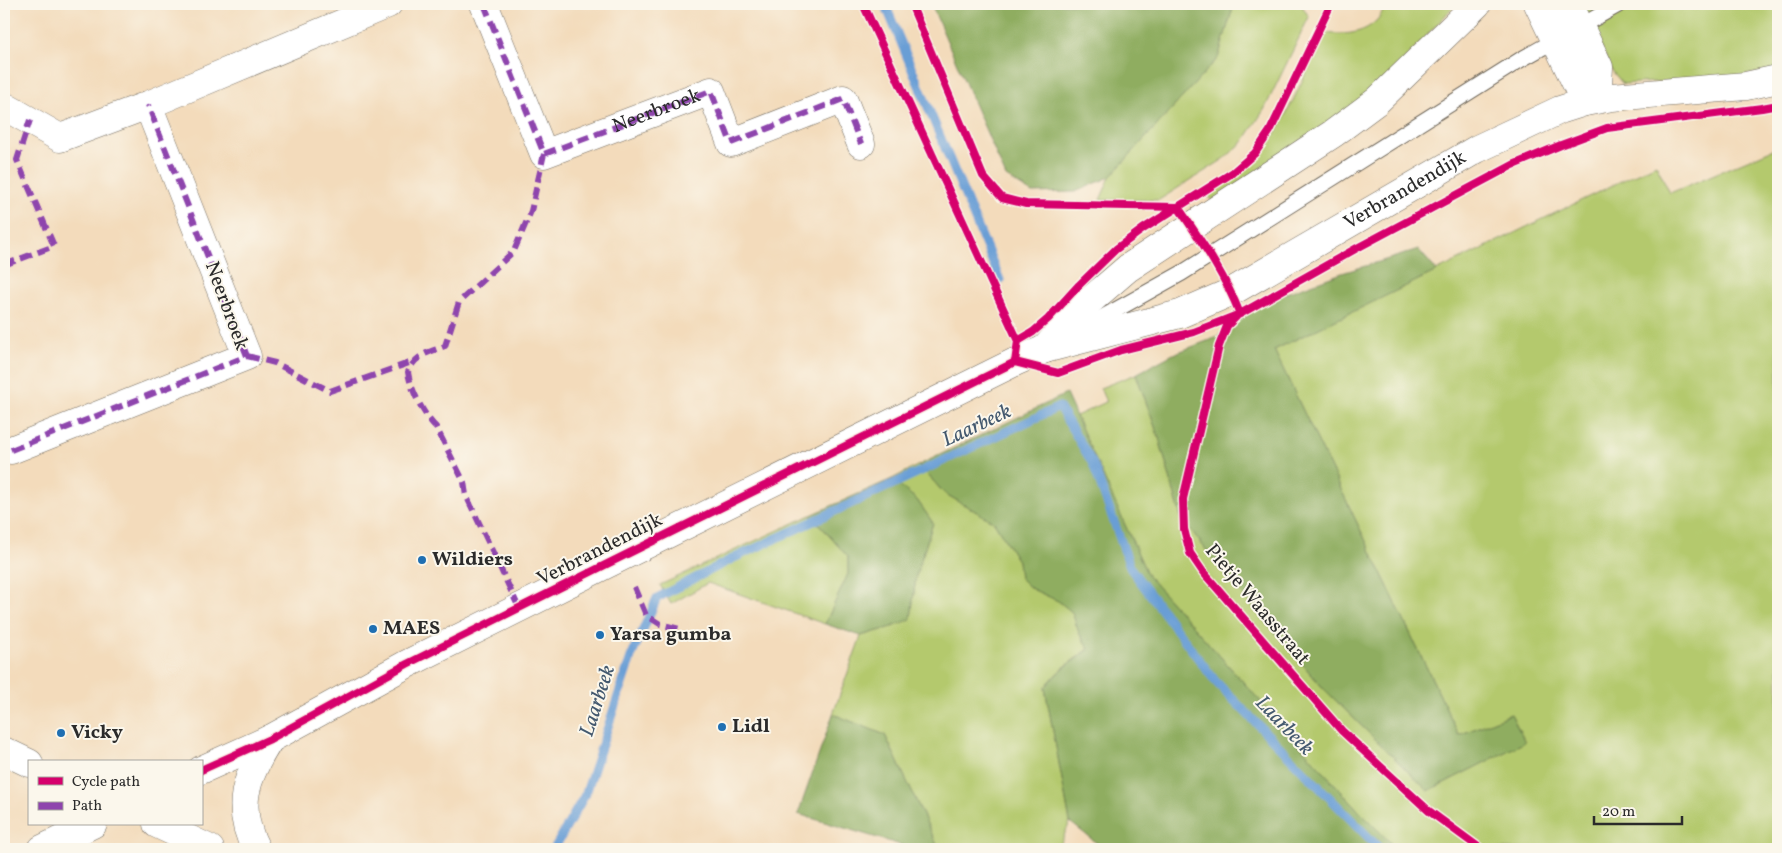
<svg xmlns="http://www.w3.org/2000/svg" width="1782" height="853" font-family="Vollkorn,serif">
<rect width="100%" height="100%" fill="#fbf7ec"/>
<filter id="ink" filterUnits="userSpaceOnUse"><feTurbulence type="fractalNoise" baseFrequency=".02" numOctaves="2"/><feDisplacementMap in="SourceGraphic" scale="10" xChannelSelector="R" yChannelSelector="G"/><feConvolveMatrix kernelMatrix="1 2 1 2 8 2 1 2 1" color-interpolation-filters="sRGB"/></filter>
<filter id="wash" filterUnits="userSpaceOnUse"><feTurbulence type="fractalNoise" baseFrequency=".0096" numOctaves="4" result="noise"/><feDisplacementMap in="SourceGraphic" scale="20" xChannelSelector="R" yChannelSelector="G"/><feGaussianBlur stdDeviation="1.12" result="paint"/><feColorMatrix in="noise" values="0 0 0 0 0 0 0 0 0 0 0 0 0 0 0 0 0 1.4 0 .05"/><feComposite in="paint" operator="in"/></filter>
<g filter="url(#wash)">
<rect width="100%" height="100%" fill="#f3dbbb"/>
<path fill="#b4c96d" stroke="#707a4c" d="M1234 4H1301L1309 17 1264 110 1243 142 1224 159 1159 200H1100L1110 177 1218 58Z
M1386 4H1456L1394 71 1362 99 1212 201 1207 195C1223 184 1240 175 1254 161 1285 128 1304 74 1324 33 1342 35 1362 35 1376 21 1381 17 1383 9 1386 4Z
M1581 4H1778V69L1736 77 1623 84 1613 72Z
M1778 147V849H1397L1358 810 1148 576 1076 416 1106 402 1100 388 1136 374 1159 438 1181 517 1224 573 1324 689 1428 791 1525 742 1511 714 1459 735 1274 350 1656 164 1670 193Z
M919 465 944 493 994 522 1018 561 1020 578 1032 589 1059 601 1072 612 1079 633 1089 649C1072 661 1056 671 1045 688L1070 822 1058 849H939L885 735 833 714 861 636 892 627 911 619 916 575 933 523 917 500 892 479Z
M811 515 848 557V574L825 624 708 583 671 604 660 585Z"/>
<path fill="#8fad60" stroke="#5d6c46" d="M931 4H1234L1218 58 1110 177 1075 192 1032 193 1006 177Z
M1418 249 1437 271 1274 350 1459 735 1511 714 1525 742 1428 791 1324 689 1224 573 1181 517 1159 438 1136 374 1173 354 1215 338 1267 300 1342 273 1402 255Z
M1066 394 1148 576 1358 810 1397 849H1104L1070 822 1045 688C1056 671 1073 662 1089 649L1079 633 1072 612 1058 601 1032 589 1020 578 1018 561 994 522 944 493 919 465Z
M892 479 917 500 933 523 916 575 911 619 892 627 861 636 825 624 848 574V557L811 515Z
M833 714 885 735 939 849H914L798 814Z"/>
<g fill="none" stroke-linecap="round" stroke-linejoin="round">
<path stroke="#699ed5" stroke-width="9" d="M885 4 1000 280
M554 849 586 793 631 657 657 598 732 559 1059 407 1093 464 1131 569 1216 682 1380 849"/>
</g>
</g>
<g filter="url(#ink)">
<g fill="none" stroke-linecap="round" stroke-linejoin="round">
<defs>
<path id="lane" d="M1078 331 1182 273 1520 60 1620 4"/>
<g id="street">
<path id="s1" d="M484 4 544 154 711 91 731 143 843 99 861 144"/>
<path d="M1538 4 1585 102 1598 84 1599 67 1569 4"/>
<path d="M4 106 60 138 148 105 388 4"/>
<path d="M11 450 247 356 148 105"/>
<path d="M4 751 29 763"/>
<path d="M157 824 210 849"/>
<path d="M256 849C234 807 246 776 270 739"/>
</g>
<g id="secondary">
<path d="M1045 349 1085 305 1128 268 1334 133 1377 101 1477 4"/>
<path id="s2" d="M201 770 270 739 407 664 599 568 1015 362 1045 349 1180 314 1231 292 1477 149 1560 110 1585 102 1612 97 1746 86 1778 79"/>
<path d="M42 849 93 824"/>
</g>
</defs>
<use href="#lane" stroke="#71695d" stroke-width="17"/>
<use href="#street" stroke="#71695d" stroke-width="29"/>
<use href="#secondary" stroke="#71695d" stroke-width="29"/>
<use href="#lane" stroke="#fff" stroke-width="15"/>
<use href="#street" stroke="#fff" stroke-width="28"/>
<use href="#secondary" stroke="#fff" stroke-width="28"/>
<path stroke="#8e44ad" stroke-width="6" stroke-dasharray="12 6" stroke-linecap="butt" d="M484 4 544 154 711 91 731 143 843 99 861 144
M4 265 54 246 17 160 30 120
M247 356 275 363 330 391 412 362
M11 450 247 356 148 105
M634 587 646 615 660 624 683 630
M519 608 466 495 464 482 436 427C424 416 410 388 408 372 416 354 428 353 445 346L459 302 514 251 531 211 544 154"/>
<defs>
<path id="cycleway" d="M863 4 1018 341
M911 4 983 176 1002 198 1026 204 1178 207
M1178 207C1201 241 1225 275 1240 314
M1236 317 1227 326 1219 346 1183 499 1184 529 1190 553 1203 572 1342 731 1429 811 1481 849
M1015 362 1058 373 1121 350 1194 332 1240 314 1357 248 1513 165 1561 145 1607 128 1762 108 1778 105
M1015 362 1018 341 1033 332 1048 319 1079 285 1116 249 1143 229 1232 173 1255 153 1270 131 1331 4
M201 770 270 739 407 664 599 568 1015 362"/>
</defs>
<use href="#cycleway" stroke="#fbf7ec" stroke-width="11"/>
<use href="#cycleway" stroke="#d6006c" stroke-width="8"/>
</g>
</g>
<g fill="#1f6fb2" stroke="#fbf7ec" stroke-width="2">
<circle cx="422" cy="560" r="5"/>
<circle cx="373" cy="629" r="5"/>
<circle cx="600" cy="635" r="5"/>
<circle cx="722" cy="727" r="5"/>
<circle cx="61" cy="733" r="5"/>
</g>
<g text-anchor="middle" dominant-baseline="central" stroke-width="4" stroke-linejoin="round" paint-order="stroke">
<g font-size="20" fill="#2b2b2b" stroke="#fbf7ec">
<text stroke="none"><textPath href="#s1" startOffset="282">Neerbroek</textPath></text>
<text stroke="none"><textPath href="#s2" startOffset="1340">Verbrandendijk</textPath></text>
<text transform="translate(226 306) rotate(70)">Neerbroek</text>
<text transform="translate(600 550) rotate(-27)">Verbrandendijk</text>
<text transform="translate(1257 605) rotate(50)">Pietje Waasstraat</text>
</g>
<g font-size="20" font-weight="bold" fill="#2b2b2b" stroke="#fbf7ec" text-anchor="start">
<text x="432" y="560">Wildiers</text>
<text x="383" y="629">MAES</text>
<text x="610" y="635">Yarsa gumba</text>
<text x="732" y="727">Lidl</text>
<text x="71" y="733">Vicky</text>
</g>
<g font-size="21" font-style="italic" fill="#44596f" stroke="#fbf7ec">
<text transform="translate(977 426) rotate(-25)">Laarbeek</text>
<text transform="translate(598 701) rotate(-72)">Laarbeek</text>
<text transform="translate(1284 726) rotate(46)">Laarbeek</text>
</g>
</g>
<rect width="1782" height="853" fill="none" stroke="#fbf7ec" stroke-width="20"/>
<rect x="28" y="760" width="175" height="65" fill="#fbf7ec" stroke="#a8a59f"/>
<rect x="38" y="777" width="25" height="8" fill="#d6006c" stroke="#a8a59f"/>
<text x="72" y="786" font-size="15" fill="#2b2b2b">Cycle path</text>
<rect x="38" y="802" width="25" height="8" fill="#8e44ad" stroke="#a8a59f"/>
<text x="72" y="810" font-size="15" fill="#2b2b2b">Path</text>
<path d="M1594 816v8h88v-8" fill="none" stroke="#2b2b2b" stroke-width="2.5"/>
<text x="1602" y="816" font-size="15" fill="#2b2b2b" stroke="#fbf7ec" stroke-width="4" paint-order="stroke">20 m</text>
</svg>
